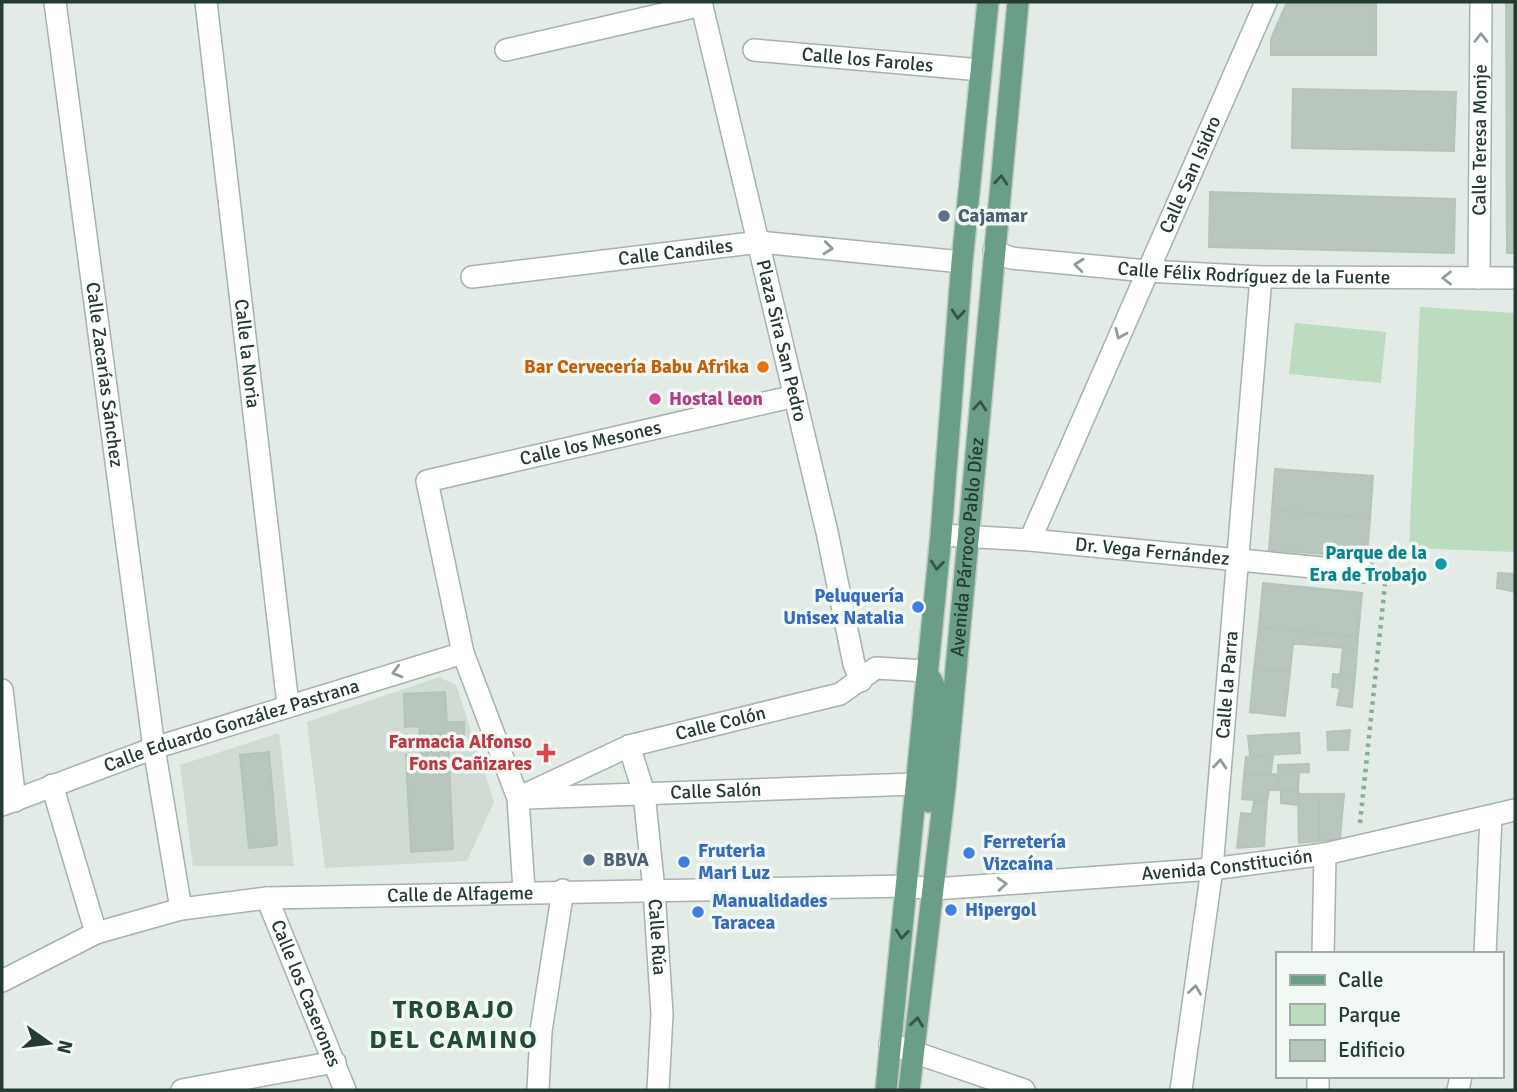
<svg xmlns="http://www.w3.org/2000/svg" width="1517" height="1092" font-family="Signika,sans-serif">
<rect width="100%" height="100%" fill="#e2ebe5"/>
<path fill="#d0dbd4" d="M439 677 456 685 494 802 467 861 325 868 307 722Z
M279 733 294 866H193L180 765Z"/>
<path fill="#bcdbbf" d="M1420 307 1515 313V552L1409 548Z
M1295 323 1386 332 1381 383 1289 374Z"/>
<path fill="#b8c6be" stroke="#b5c4bb" stroke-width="2" d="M1287 2H1376V55H1271V39Z
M1506 2H1515V253H1507Z
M1293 89 1456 92 1454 151 1292 148Z
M1210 192 1455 199 1454 253 1209 247Z
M1275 469 1373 476 1370 518 1272 510Z
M1272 510 1370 518 1367 557 1269 550Z
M1498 573 1515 574V592L1497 588Z
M1263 583 1362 593 1358 637 1259 627Z
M1259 627 1302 631 1301 644H1293L1290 672 1254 669Z
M1302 631 1358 637 1357 649 1301 644Z
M1343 648 1357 649 1355 676 1340 675Z
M1254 669 1290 672 1285 716 1250 712Z
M1333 674 1355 676 1352 707 1337 705 1340 688 1332 687Z
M445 692 447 722H464V740H448L453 849 411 852 406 755 421 754 419 726 405 727 404 694Z
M1350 730 1348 750H1328L1327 732Z
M1299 733 1300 753 1250 756 1248 736Z
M269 752 277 845 249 848 240 755Z
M1273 755 1271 773 1244 776 1246 757Z
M1309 764V772L1278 774V765Z
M1299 773 1298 790H1278V774Z
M1278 774V790H1269L1267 801 1242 799 1244 776Z
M1298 790 1299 805 1281 803V791Z
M1298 794H1319V841L1299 843Z
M1319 794H1344L1340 839 1319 841Z
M1254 801H1267L1264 846 1237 848 1241 813 1252 814Z"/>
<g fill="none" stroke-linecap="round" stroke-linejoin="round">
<defs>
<g id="minor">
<path id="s1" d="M55 2 154 748 181 909"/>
<path id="s2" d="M206 2 288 705"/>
<path id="s3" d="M701 2 827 532 854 664 861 681"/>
<path d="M506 50 702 5"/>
<path id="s4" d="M754 50 981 70"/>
<path id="s5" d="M994 251 1011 258 1147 271 1261 277 1515 278"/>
<path id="s6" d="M472 277 760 242 962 262"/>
<path id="s7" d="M1479 278 1481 2"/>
<path id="s8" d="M941 535 1030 540 1365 572"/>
<path id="s9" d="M1030 540 1266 2"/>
<path d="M2 690 15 801"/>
<path id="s10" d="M629 746 644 793 654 890 662 1014 658 1090"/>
<path d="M52 785 96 933"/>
<path id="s11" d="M518 798 629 746 840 694 876 668 927 671"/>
<path id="s12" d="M527 798 914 784"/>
<path id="s13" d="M2 805 154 748 463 653"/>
<path id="s14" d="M524 891 518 798 463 653 427 481 795 396"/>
<path id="s15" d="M267 898 345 1090"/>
<path d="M1323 954 1325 854"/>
<path d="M1485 954 1491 816"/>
<path id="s16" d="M2 981 96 933 181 909 267 898 907 886 934 889 1212 869 1325 854 1515 810"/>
<path d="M890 1044 1024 1090"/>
<path d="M182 1090 335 1062"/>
<path d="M538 1090 541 1031 563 890"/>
<path id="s17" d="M1181 1090 1212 869 1261 277"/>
<path d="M1318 1090V1076"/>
<path d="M1458 1090 1461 1076"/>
</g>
<g id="major">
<path d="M929 802 938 695 931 679"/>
<path d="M886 1090 941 535 962 262 988 2"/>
<path id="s18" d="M909 1090 945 788 1018 2"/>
</g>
</defs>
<use href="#minor" stroke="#a5b3ab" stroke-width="24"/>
<use href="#major" stroke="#c1c8c5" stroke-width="24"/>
<path stroke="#85ad98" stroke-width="4.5" stroke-dasharray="3.5 5" stroke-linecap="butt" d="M1360 823 1385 584"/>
<use href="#minor" stroke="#fff" stroke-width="21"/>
<use href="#major" stroke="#6a9e86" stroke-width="21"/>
</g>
<defs><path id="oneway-chevron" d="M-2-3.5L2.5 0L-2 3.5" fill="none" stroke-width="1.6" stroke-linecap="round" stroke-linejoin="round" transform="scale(1.75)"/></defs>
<g stroke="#919d98">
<use href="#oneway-chevron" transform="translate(1481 38) rotate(-90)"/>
<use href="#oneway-chevron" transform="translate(828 248) rotate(6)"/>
<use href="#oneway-chevron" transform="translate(1079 265) rotate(-174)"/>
<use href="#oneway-chevron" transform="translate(1447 278) rotate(-180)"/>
<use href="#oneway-chevron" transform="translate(1120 334) rotate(114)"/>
<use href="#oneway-chevron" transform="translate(397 672) rotate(164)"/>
<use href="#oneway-chevron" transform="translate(1220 764) rotate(-85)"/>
<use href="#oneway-chevron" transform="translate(1002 884) rotate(-4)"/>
<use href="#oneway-chevron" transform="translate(1195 990) rotate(-82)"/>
</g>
<g stroke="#355446">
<use href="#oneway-chevron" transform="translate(1001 180) rotate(-85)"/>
<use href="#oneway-chevron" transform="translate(958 314) rotate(95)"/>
<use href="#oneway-chevron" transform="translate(980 406) rotate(-85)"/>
<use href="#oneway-chevron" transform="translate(937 565) rotate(96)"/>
<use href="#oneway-chevron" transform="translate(902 934) rotate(96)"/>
<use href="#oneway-chevron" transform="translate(917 1022) rotate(-83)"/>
</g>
<g fill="#5c6f8a" stroke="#f2f8f4" stroke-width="2.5">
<circle cx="944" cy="216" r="7"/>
<circle cx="589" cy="860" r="7"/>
</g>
<circle fill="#e8710a" stroke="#f2f8f4" stroke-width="2.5" cx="763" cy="367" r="7"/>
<circle fill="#d1479c" stroke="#f2f8f4" stroke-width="2.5" cx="655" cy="399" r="7"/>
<circle fill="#0f9aa8" stroke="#f2f8f4" stroke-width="2.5" cx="1441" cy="564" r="7"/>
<g fill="#3f7fe0" stroke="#f2f8f4" stroke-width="2.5">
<circle cx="918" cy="607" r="7"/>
<circle cx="969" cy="853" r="7"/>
<circle cx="684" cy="862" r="7"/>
<circle cx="951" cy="910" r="7"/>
<circle cx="698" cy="912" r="7"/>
</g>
<path fill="#e0444e" stroke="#f2f8f4" stroke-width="2.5" d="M542.5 742.5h7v7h7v7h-7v7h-7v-7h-7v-7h7z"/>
<g text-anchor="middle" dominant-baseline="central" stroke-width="7" stroke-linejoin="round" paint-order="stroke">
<g font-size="19" fill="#233b30" stroke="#f2f8f4">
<text stroke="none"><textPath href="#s4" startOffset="114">Calle los Faroles</textPath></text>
<text stroke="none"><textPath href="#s7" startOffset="138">Calle Teresa Monje</textPath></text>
<text stroke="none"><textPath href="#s9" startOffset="399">Calle San Isidro</textPath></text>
<text stroke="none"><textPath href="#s6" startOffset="205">Calle Candiles</textPath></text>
<text stroke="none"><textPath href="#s5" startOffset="262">Calle Félix Rodríguez de la Fuente</textPath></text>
<text stroke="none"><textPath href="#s3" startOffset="348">Plaza Sira San Pedro</textPath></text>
<text stroke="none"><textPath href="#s2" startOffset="354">Calle la Noria</textPath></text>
<text stroke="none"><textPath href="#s1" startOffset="376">Calle Zacarías Sánchez</textPath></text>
<text stroke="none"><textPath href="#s14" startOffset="592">Calle los Mesones</textPath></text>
<text stroke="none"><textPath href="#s18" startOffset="546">Avenida Párroco Pablo Díez</textPath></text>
<text stroke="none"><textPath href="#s8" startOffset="212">Dr. Vega Fernández</textPath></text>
<text stroke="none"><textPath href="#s17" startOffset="408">Calle la Parra</textPath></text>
<text stroke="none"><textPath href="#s11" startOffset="217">Calle Colón</textPath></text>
<text stroke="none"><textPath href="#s13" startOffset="243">Calle Eduardo González Pastrana</textPath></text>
<text stroke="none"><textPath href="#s12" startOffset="189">Calle Salón</textPath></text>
<text stroke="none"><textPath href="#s16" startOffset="1242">Avenida Constitución</textPath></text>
<text stroke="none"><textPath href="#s16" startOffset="474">Calle de Alfageme</textPath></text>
<text stroke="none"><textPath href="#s10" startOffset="194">Calle Rúa</textPath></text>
<text stroke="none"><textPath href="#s15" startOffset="103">Calle los Caserones</textPath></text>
</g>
<g font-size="19" font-weight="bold" fill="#4e5e75" stroke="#f2f8f4" text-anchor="start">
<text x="958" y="216">Cajamar</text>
<text x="603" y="860">BBVA</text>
</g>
<g font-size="19" font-weight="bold" fill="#c56008" stroke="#f2f8f4" text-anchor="end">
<text x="749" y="367">Bar Cervecería Babu Afrika</text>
</g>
<g font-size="19" font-weight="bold" fill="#b23c85" stroke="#f2f8f4" text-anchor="start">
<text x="669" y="399">Hostal leon</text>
</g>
<g font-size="19" font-weight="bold" fill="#0d838f" stroke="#f2f8f4" text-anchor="end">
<text x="1427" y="553">Parque de la<tspan x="1427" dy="22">Era de Trobajo</tspan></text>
</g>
<g font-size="19" font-weight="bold" fill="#366cbe" stroke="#f2f8f4" text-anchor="start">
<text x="904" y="596" text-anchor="end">Peluquería<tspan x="904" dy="22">Unisex Natalia</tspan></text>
<text x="983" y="842">Ferretería<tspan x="983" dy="22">Vizcaína</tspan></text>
<text x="698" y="851">Fruteria<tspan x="698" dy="22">Mari Luz</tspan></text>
<text x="712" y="901">Manualidades<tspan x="712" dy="22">Taracea</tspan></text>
<text x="965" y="910">Hipergol</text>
</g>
<g font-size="19" font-weight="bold" fill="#be3a42" stroke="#f2f8f4" text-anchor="end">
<text x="532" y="742">Farmacia Alfonso<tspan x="532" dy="22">Fons Cañizares</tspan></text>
</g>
<g font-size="26" font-weight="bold" letter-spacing="2" fill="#214c39" stroke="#f2f8f4">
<text x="454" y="1010">TROBAJO<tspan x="454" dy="30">DEL CAMINO</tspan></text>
</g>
</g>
<rect width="1517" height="1092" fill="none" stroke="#233b30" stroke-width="7"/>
<rect x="1276" y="952" width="228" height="126" fill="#f2f8f4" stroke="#9faca6" stroke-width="2"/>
<rect x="1290" y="975" width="35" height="10" fill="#6a9e86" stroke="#9faca6" stroke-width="2"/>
<text x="1338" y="987" font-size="21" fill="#233b30">Calle</text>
<rect x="1290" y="1004" width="35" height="21" fill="#bcdbbf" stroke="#9faca6" stroke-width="2"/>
<text x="1338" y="1022" font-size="21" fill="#233b30">Parque</text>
<rect x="1290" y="1040" width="35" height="21" fill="#b8c6be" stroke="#9faca6" stroke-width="2"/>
<text x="1338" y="1057" font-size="21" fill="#233b30">Edificio</text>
<g transform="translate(49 1043) rotate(104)" stroke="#f2f8f4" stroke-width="5" paint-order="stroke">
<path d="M0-5L12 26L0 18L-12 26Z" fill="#233b30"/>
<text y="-10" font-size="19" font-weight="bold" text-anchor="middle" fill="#233b30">N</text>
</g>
</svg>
